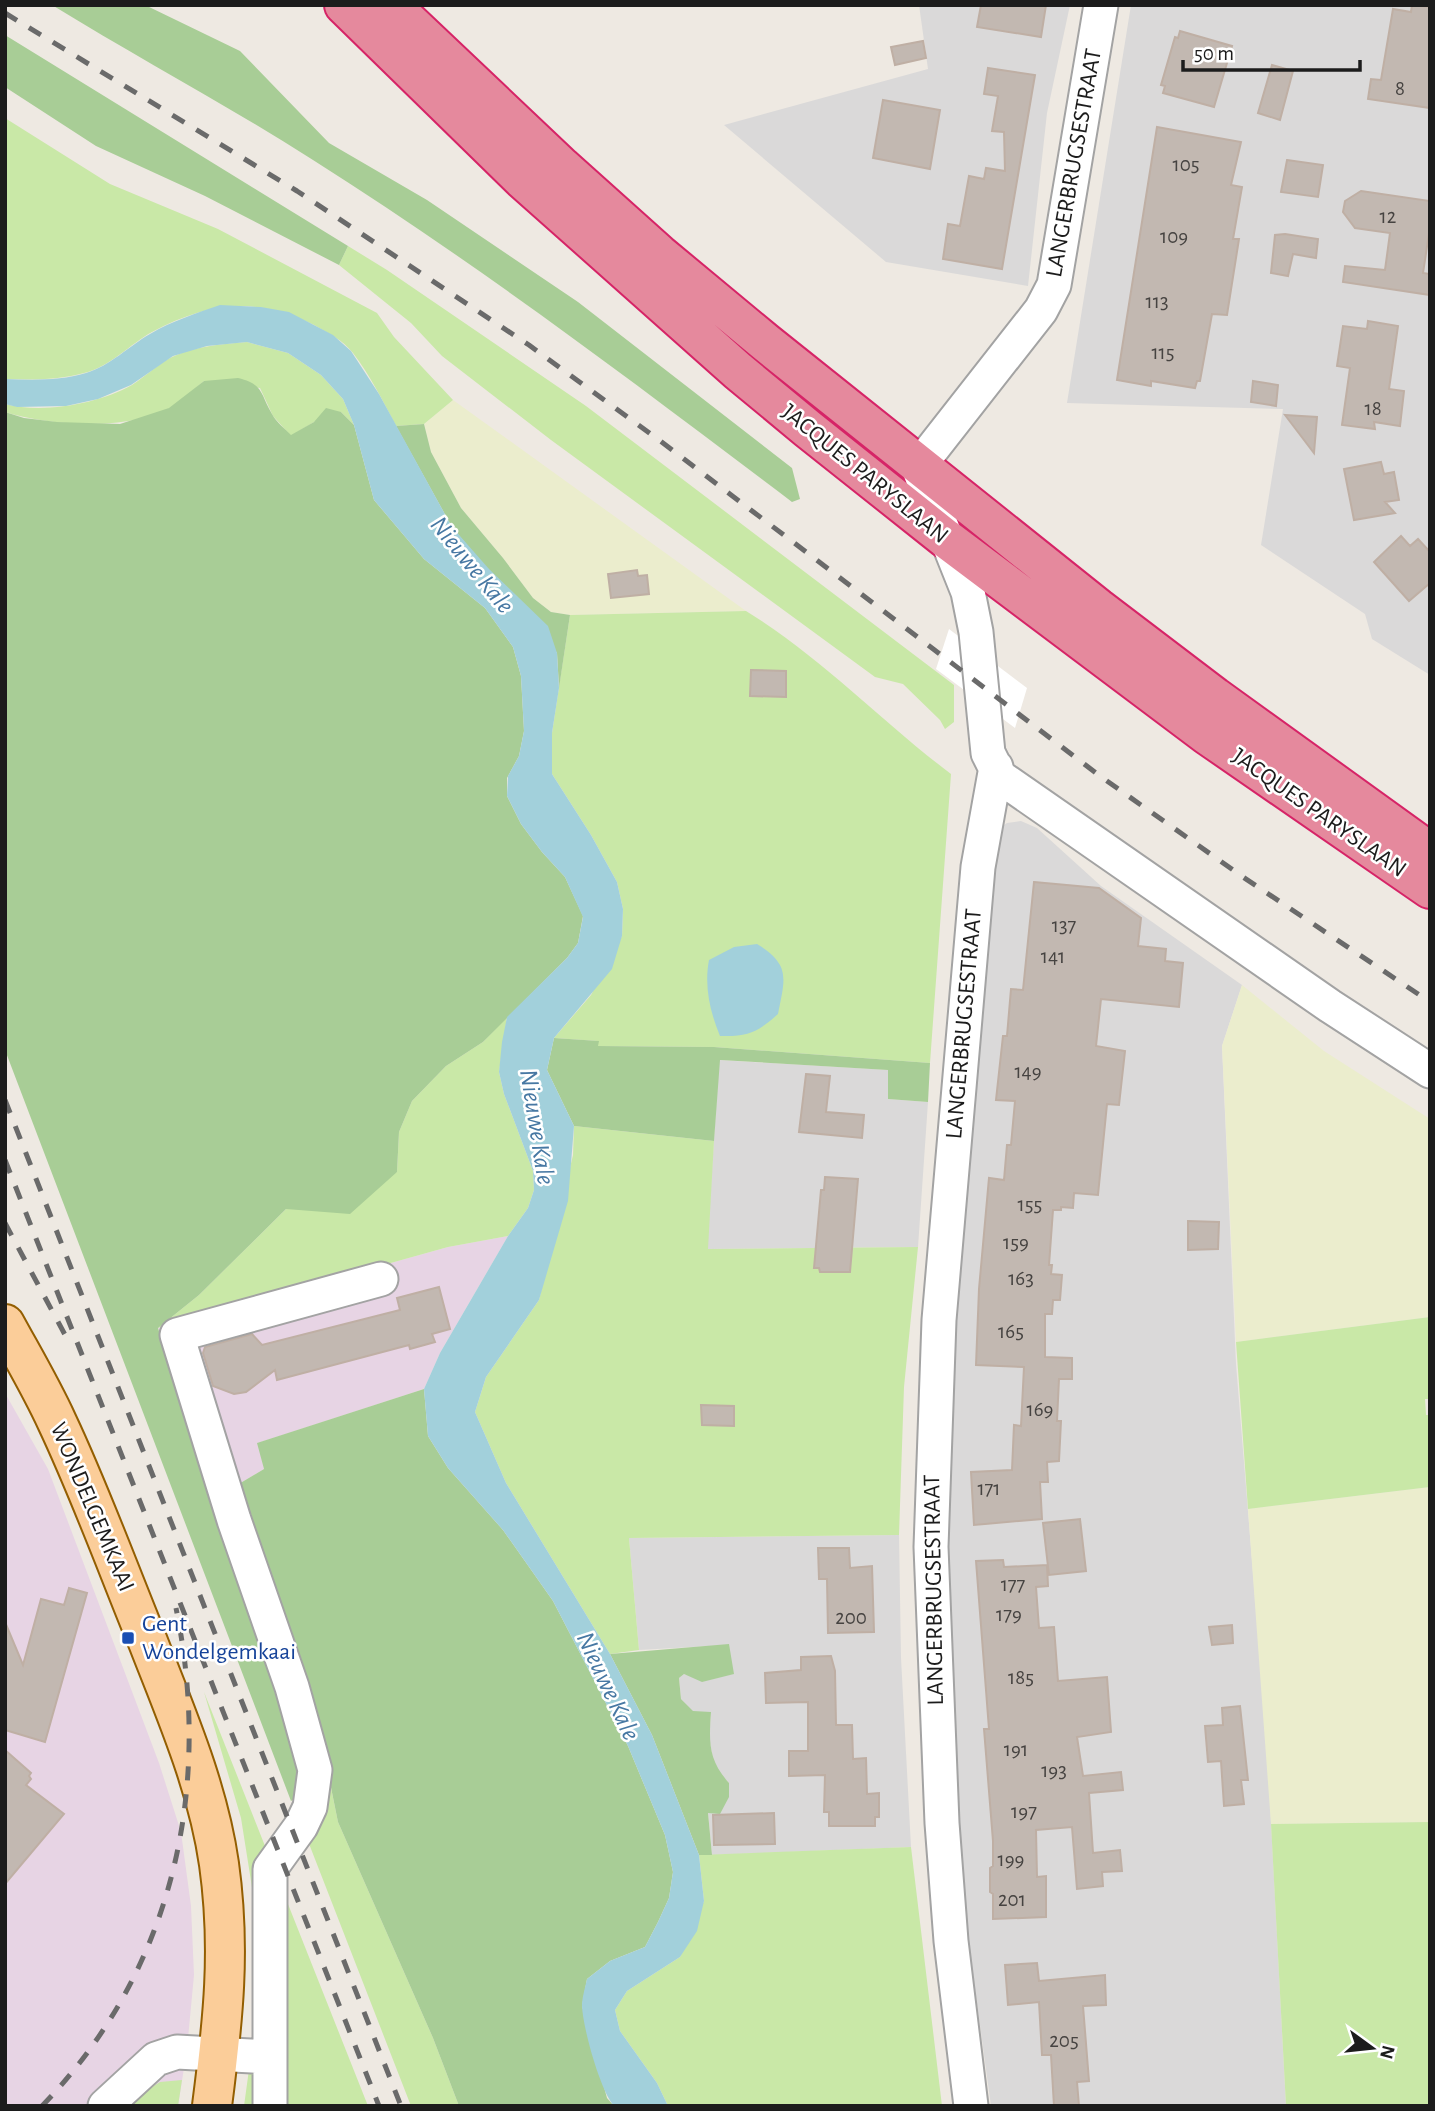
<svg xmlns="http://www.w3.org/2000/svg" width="1435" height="2111" font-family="'Alegreya Sans',sans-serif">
<rect width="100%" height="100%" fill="#eee9e2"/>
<path fill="#dad9d9" d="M919 5H1070L1047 113 1028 286 886 262 724 125 928 69Z
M1131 5H1430V675L1372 639 1365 614 1261 545 1283 409 1067 403Z
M1021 821 1037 828 1101 886 1242 985 1222 1046 1236 1364 1267 1745 1286 2106H991L953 1828 943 1506 962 1191 998 829 1007 823Z
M719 1060 889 1070 888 1099 928 1102 918 1247 707 1249Z
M899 1535 901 1658 911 1847 712 1855 708 1813 729 1783 715 1768 709 1738 711 1712H693L681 1699 679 1678 684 1674 694 1677 729 1645 639 1650 629 1538Z"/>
<path fill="#e7d4e4" d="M508 1236 440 1353 424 1389 258 1443 264 1469 232 1488 213 1496 158 1328 448 1247Z
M5 1393 48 1469 159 1763 181 1832 191 1906 194 1975 187 2049 178 2106H5Z"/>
<path fill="#ebedcd" d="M453 400 746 611 570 615 551 612 533 598 503 558 461 508 431 452 424 424Z
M1242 985 1324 1051 1430 1119V1317L1236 1342 1222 1046Z
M1430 1487V1822L1271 1824 1248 1509Z"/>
<path fill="#c9e8a7" d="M5 118 110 184 218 229 377 313 394 337 453 400 424 424 396 426C383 401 370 375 353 353 343 340 328 333 314 325 256 296 209 302 152 332 130 344 110 367 84 373 58 380 32 380 5 379Z
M348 246 387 270 586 406 954 685V722L945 729 940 720 903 684 875 677 551 440 442 356 411 323 339 265Z
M247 342 288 353 321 375 343 399 354 425 341 412 314 422 291 436 273 416 260 388 204 381C193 390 182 401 170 408 129 431 48 426 5 412V404C43 414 98 404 132 385 146 376 158 364 172 357 195 346 222 344 247 342Z
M746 611C821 657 881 721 951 774L930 1063 714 1047 598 1046V1041L554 1038 591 995 622 936 623 909 617 882 591 835 552 774V733L570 615Z
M507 1017 499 1072 504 1094 533 1171 534 1190 528 1208 508 1236 448 1247 158 1328 199 1295 286 1209 397 1172 399 1132 412 1101 446 1066 483 1042Z
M574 1126 714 1141 708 1249 918 1247 904 1387 899 1535 629 1538 639 1650 610 1654 506 1483 475 1412 486 1377 539 1300 573 1155Z
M1430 1317V1399H1425L1426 1415H1430V1487L1248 1509 1236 1342Z
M204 1692 368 2106H244L254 2033V1900L241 1818Z
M331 1788 338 1822 433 2038 459 2106H411L306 1836 323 1813Z
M1430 1822V2106H1286L1271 1824Z
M911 1847 942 2106H668L657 2083 620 2031 615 2010 627 1991 680 1957 704 1901 699 1855Z
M182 2080 178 2106H121L160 2082Z"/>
<path fill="#a8cd96" d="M52 5H145L240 51 329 143 427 200 578 302 792 468 800 499 792 502C635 383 479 265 313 160 227 105 138 58 52 5Z
M5 35 348 246 339 265 205 196 96 146 5 87Z
M238 378C264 384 260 394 272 414 276 422 285 429 291 435L314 422 326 408 341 412 354 425 374 500 424 559 485 608 513 647 521 676 524 731 519 756 507 778V796L521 824 542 852 565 877 583 916 578 943 567 958 483 1042 446 1066 412 1101 399 1132 397 1172 350 1214 286 1209 199 1295 158 1328 194 1441 301 1746 297 1797 291 1801 5 1050V412L24 418 57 422 120 424 169 408 204 381Z
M424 424 431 452 461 508 503 558 533 598 551 612 570 615 559 688 557 653 452 527 396 426Z
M554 1038 599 1041 598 1046 714 1047 930 1063 928 1102 888 1099V1070L720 1060 714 1141 574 1126 547 1070Z
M424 1389 428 1436 448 1468 503 1530 553 1601 628 1746 665 1835 673 1872 669 1898 658 1922 645 1947 610 1961 587 1979 582 2006 607 2098 614 2106H459L433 2038 338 1822 322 1743 232 1488 264 1469 257 1443Z
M729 1644 734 1674 702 1682 684 1674 679 1678 681 1699 693 1711 711 1712C709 1742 708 1760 729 1783V1797L720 1814 708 1813 712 1855H699L652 1735 610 1654Z"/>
<path fill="#a2d0db" d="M220 305 261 307 289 312 333 335 351 351 379 394 452 527 489 569 548 626 557 653 559 688 552 733V774L591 835 617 882 623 909 622 936 612 969 554 1038 547 1070 574 1126 568 1201 539 1300 486 1377 475 1412 506 1483 610 1654 652 1735 699 1855 704 1901 697 1931 680 1957 627 1991 615 2010 620 2031 657 2083 668 2106H614C600 2090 583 2028 582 2006 582 1998 585 1988 587 1979L610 1961 645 1947 658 1922 669 1898 673 1872 665 1835 628 1746 553 1601 503 1530 448 1468 428 1436 424 1389 440 1353 508 1236 528 1208 534 1190 533 1171 504 1094 499 1072 502 1042 507 1017 567 958 578 943 583 917 565 877 542 852 521 824 507 796 508 776 519 756 524 731 521 676 513 647 485 608 424 559 374 500 354 425 343 399 321 375 288 353 247 342 207 346 173 356 131 385 98 399 66 406 17 407 5 404V379C32 380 60 381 86 373 110 366 129 346 150 334 172 321 197 313 220 305Z
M757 944C791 965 785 978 778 1014 758 1032 748 1037 720 1036 710 1012 704 986 709 960L734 947Z"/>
<path fill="#fff" d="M949 629 1027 688 1015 728 936 669Z"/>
<path fill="#c2b8b1" stroke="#bfafa4" stroke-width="2" d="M981 5H1046L1041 37 977 27Z
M1412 5 1430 7V108L1368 99 1371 79 1381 80 1393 9 1411 12Z
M1180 31 1232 46 1214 107 1163 93 1165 86 1161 85 1175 37 1178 38Z
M923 41 926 58 895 65 891 47Z
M1272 65 1293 71 1280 120 1258 113Z
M988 68 1035 75 1002 269 943 259 948 224 960 226 969 176 984 179 986 168 1005 171 1004 132 992 131 998 96 984 94Z
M883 100 940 110 930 169 873 158Z
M1157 127 1241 142 1231 185 1242 187 1233 239H1239L1227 315 1212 314 1200 381H1197L1195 388 1151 381V386L1117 380Z
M1287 160 1323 165 1318 197 1281 192Z
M1361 191 1430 201V227L1423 273 1430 274V295L1343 282 1345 266 1385 270 1390 233 1355 228 1343 212 1345 201Z
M1285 234 1318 239 1316 258 1293 254 1288 276 1271 273 1275 235Z
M1368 321 1398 326 1389 389 1404 391 1400 426 1374 422 1375 429 1342 425 1350 368 1337 366 1343 326 1367 329Z
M1253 381 1278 385 1276 406 1251 402Z
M1285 415 1317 417 1314 453Z
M1381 462 1384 474 1394 472 1399 500 1385 502 1395 513 1354 520 1344 469Z
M1401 536 1410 546 1418 539 1430 552V583L1409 601 1374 562Z
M637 570 638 576 647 575 649 594 611 598 608 574Z
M751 670 786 671V697L750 696Z
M1034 882 1099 888 1141 918 1138 946 1166 949 1165 961 1183 963 1179 1007 1101 999 1096 1046 1125 1051 1119 1105 1107 1104 1098 1195 1074 1193 1073 1208 1061 1207V1210H1053L1049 1265H1052L1051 1274 1062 1275 1060 1300H1053L1052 1314H1045V1357L1072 1358V1379H1059L1057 1421H1061L1059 1461 1047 1462 1048 1482H1040L1042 1519 974 1525 971 1472 1012 1470 1014 1425 1021 1426 1024 1367 976 1365 979 1289 989 1178 1004 1180 1007 1145H1011L1015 1101 996 1100 1003 1036H1007L1011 989 1023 990Z
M806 1074 830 1076 826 1112 864 1115 862 1138 799 1132Z
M825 1177 858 1179 850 1272H820L819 1268H814L821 1190H824Z
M1188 1221 1219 1222 1218 1249 1188 1250Z
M439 1287 450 1329 432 1334 435 1342 410 1349 409 1345 277 1380 275 1370 246 1392 234 1394 213 1386 203 1353 205 1347 252 1334 262 1345 400 1310 397 1298Z
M701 1405 734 1406V1426L702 1425Z
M1080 1519 1086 1571 1049 1575 1043 1523Z
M818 1548H849L850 1568 872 1566 874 1632 828 1633 827 1579H819Z
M1003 1560 1004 1567 1047 1565 1048 1586 1036 1587 1039 1628 1054 1627 1058 1681 1107 1677 1111 1732 1077 1737 1083 1776 1121 1772 1123 1790 1089 1793 1093 1853 1120 1850 1122 1871 1102 1872 1103 1886 1077 1889 1072 1827 1036 1830 1037 1877 1046 1876V1917L993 1919V1894L990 1892V1868L993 1866V1841L984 1729H989L976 1561Z
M69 1588 87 1593 45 1742 5 1730V1622L23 1665 41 1599 64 1605Z
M1232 1625 1233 1643 1212 1645 1209 1627Z
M831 1656 835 1671 836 1725H852L853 1759 866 1758 867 1794 879 1793V1817H875V1826H829V1812H824L825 1775 789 1776V1751H808V1702L766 1703 765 1673 801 1670V1657Z
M1240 1706 1248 1780H1241L1244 1804 1224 1806 1221 1761 1208 1762 1205 1726 1223 1725 1222 1708Z
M5 1750 31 1773 29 1776 31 1779 26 1785 64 1814 5 1884Z
M774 1813 775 1844 714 1845 713 1815Z
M1037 1963 1039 1981 1105 1975 1106 2005 1083 2006 1089 2081 1077 2082 1079 2106H1054L1051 2055H1042L1039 2002 1008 2005 1005 1965Z"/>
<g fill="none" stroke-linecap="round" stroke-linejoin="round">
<defs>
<path id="minor" d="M1101 5 1054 285 1041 310 918 467 968 592 976 632 988 753 1000 777 1330 1006 1430 1071
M105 2106 156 2059 177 2052 270 2057
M270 2106V1869L301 1826 310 1807 315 1770 292 1687 234 1520 177 1335 381 1279
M971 2106 951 1941 942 1823 931 1547 939 1320 978 867 996 767"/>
<path id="major" d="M5 1324C23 1357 42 1389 57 1422 91 1494 118 1569 148 1642 176 1714 208 1787 219 1864 231 1949 223 2021 212 2106"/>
<path id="highway" d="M344 5 522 179 738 371 808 429 945 538 1207 735 1430 889
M391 5 562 167 659 254 765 342 1098 608 1215 697 1430 852"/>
</defs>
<use href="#minor" stroke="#a3a3a3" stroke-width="37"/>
<use href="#major" stroke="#935e01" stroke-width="42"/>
<use href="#highway" stroke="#d62467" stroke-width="42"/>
<use href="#minor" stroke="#fff" stroke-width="33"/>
<use href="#major" stroke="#fbcd99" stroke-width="38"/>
<use href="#highway" stroke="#e5899d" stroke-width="38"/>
<path stroke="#6a6a6a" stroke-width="5" stroke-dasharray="14 14" stroke-linecap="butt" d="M5 13 297 191 529 345 663 443 1100 776 1243 877 1430 1002
M5 1100 401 2106
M5 1160 379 2106
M5 1223 71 1346
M42 2106C173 1971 213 1789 176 1608"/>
</g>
<rect fill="#1a4fb4" stroke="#fff" stroke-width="2.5" x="121" y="1631" width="14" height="14" rx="3.5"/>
<g text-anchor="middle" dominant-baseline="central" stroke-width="5" stroke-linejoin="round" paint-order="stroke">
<g font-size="21" fill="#464341">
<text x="1400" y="88">8</text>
<text x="1186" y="164">105</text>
<text x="1388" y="216">12</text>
<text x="1174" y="236">109</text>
<text x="1157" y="301">113</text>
<text x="1163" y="352">115</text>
<text x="1373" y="408">18</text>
<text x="1064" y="925">137</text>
<text x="1053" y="956">141</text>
<text x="1028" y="1071">149</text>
<text x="1030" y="1204">155</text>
<text x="1016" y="1242">159</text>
<text x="1021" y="1278">163</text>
<text x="1011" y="1331">165</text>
<text x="1040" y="1409">169</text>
<text x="989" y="1488">171</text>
<text x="1013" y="1584">177</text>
<text x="1009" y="1614">179</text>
<text x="851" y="1617">200</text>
<text x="1021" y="1677">185</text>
<text x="1016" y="1749">191</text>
<text x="1054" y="1770">193</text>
<text x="1024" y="1811">197</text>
<text x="1011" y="1859">199</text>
<text x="1012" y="1899">201</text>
<text x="1064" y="2040">205</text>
</g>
<g font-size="24" fill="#1c1c1c" stroke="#fff">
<text transform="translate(1074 163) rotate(-80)">LANGERBRUGSESTRAAT</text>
<text transform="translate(865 474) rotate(39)">JACQUES PARYSLAAN</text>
<text transform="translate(1319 813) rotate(35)">JACQUES PARYSLAAN</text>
<text transform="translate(964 1024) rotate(-85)">LANGERBRUGSESTRAAT</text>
<text transform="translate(92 1507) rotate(67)">WONDELGEMKAAI</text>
<text transform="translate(934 1590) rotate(-91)">LANGERBRUGSESTRAAT</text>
</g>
<g font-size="24" fill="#164399" stroke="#fff" text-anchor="start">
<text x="142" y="1624">Gent<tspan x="142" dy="28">Wondelgemkaai</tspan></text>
</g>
<g font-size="26" font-style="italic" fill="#4778a3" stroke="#fff">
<text transform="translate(472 565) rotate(51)">Nieuwe Kale</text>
<text transform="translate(537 1127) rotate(81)">Nieuwe Kale</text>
<text transform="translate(608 1686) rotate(65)">Nieuwe Kale</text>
</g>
</g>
<rect width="1435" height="2111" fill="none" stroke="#1c1c1c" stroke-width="14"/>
<g transform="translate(1372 2048) rotate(105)" stroke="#ffffff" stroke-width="5" paint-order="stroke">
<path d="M0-5L12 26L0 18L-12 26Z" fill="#1c1c1c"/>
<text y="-10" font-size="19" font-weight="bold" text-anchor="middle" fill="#1c1c1c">N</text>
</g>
<path d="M1183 60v10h177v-10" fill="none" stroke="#1c1c1c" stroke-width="3.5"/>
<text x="1194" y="60" font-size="21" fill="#1c1c1c" stroke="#ffffff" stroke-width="5" paint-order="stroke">50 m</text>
</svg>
